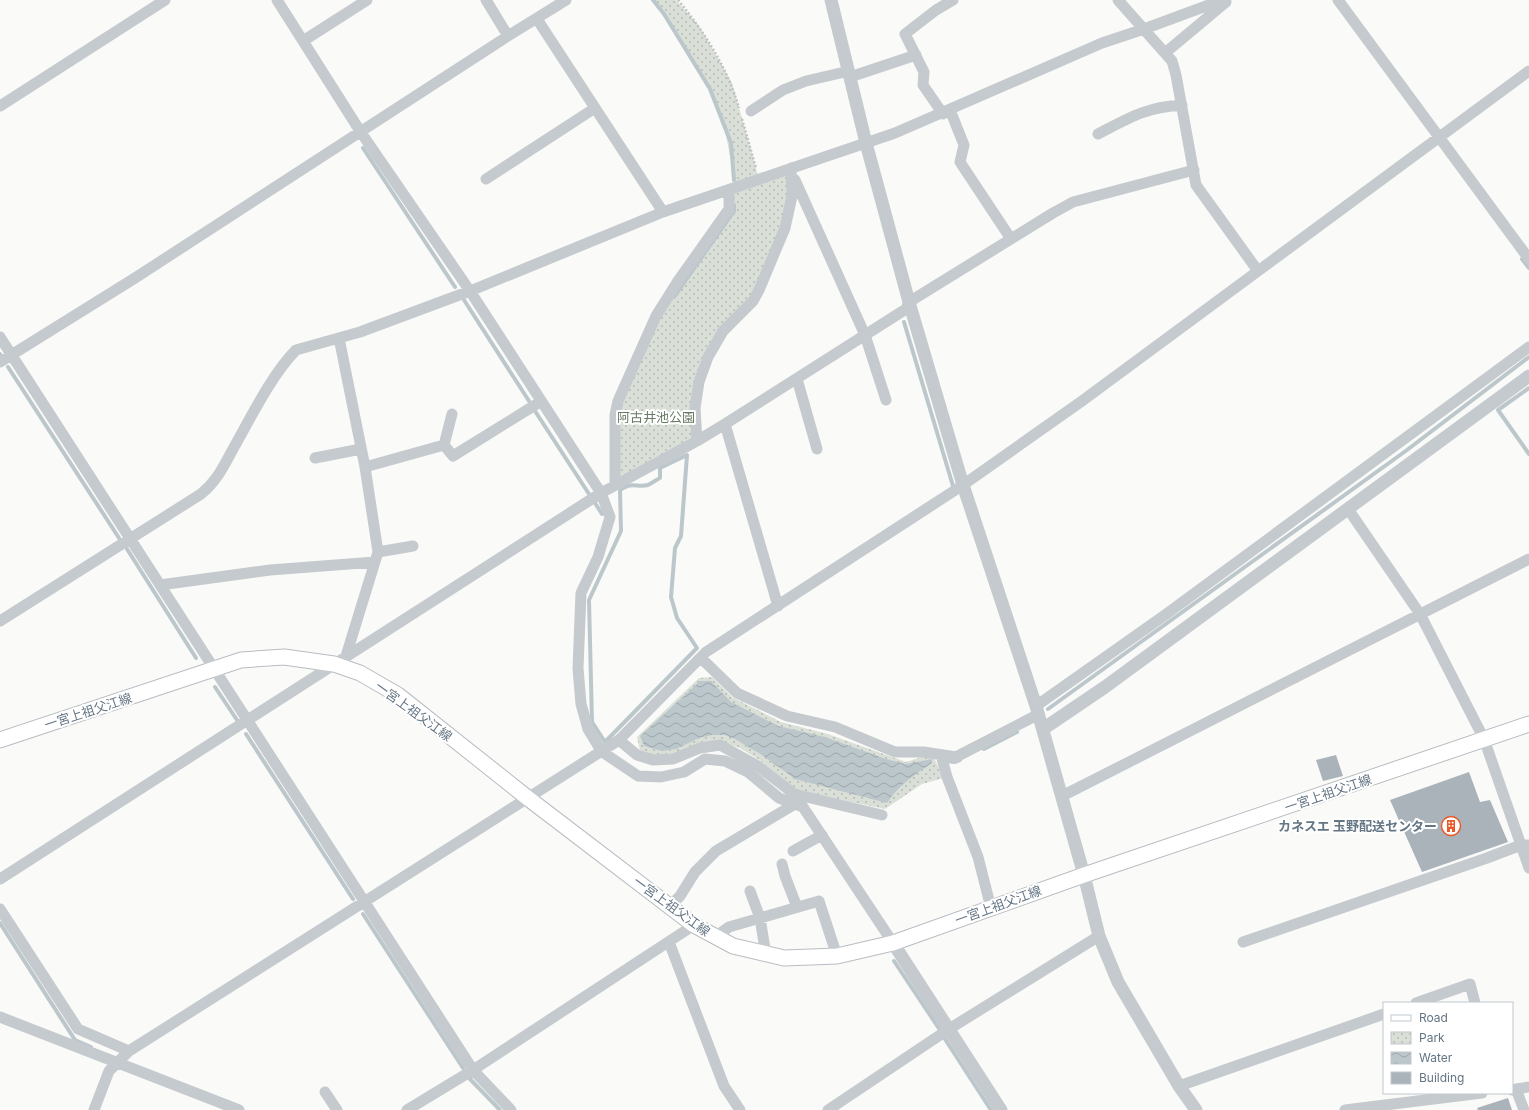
<svg xmlns="http://www.w3.org/2000/svg" width="1529" height="1110" font-family="Inter,'Noto Sans JP',sans-serif">
<defs>
<pattern id="park-dots" width="8" height="8" patternUnits="userSpaceOnUse"><rect width="8" height="8" fill="#dae0d7"/><path d="M2 2h.1M6 6h.1" fill="none" stroke="#b4bab4" stroke-width="1.8" stroke-linecap="round"/></pattern>
<pattern id="water-waves" width="16" height="10" patternUnits="userSpaceOnUse"><rect width="16" height="10" fill="#bcc7cc"/><path d="M0 5q4-4 8 0t8 0" fill="none" stroke="#9ca6ab"/></pattern>
</defs>
<rect width="100%" height="100%" fill="#fafaf8"/>
<path fill="url(#park-dots)" d="M654 0H676L699 26 732 83 759 179 791 168 792 196 772 260 699 382 697 441 615 484V415L643 344 736 187 724 125 710 89Z
M712 677 732 697 781 722 828 734 906 762 925 756 934 758 944 778 922 784 885 809 795 790 761 761 740 748 722 742 673 755 653 756 640 751 637 737 699 678Z"/>
<path fill="url(#water-waves)" d="M700 681H711L731 702 778 726 825 737 886 759 906 764 932 759V763C914 775 899 785 887 803L795 779 762 755 735 739 725 735H712L699 738 676 749 662 751 644 746 640 736Z"/>
<g fill="none" stroke-linecap="round" stroke-linejoin="round">
<path stroke="#bcc7cc" stroke-width="4" d="M653 0 664 14 710 89 731 143 734 180
M363 148 455 287
M1522 259 1529 268
M674 297 734 211V205
M464 300 529 401
M904 322 953 486
M0 354V355
M8 367 119 538
M1529 388 1498 410 1529 454
M535 411 589 494
M687 455 681 536 675 548 671 597 677 618 697 648 605 742 592 722 589 600 621 531 620 490C632 481 637 488 648 485 652 483 656 480 660 478V468Z
M595 503 602 514
M127 549 196 658
M215 687 237 720
M1048 709 1407 450 1529 357
M246 734 353 899
M984 749 1017 732
M947 761 955 762 960 760
M363 914 463 1068
M0 923 75 1040 91 1047
M894 961 940 1030
M945 1039 991 1110
M470 1079 500 1110"/>
</g>
<path fill="#aab3ba" d="M1336 755 1343 776 1323 781 1316 760Z
M1469 772 1480 802 1490 800 1508 842 1422 872 1390 800Z
M1508 1098 1512 1110H1478L1477 1108Z"/>
<g fill="none" stroke-linecap="round" stroke-linejoin="round">
<defs>
<path id="secondary" d="M0 740 241 660 284 657 334 664 360 673 398 695 529 799 694 925 733 946 784 958 837 956 893 943 1084 875 1529 724"/>
</defs>
<use href="#secondary" stroke="#b8bdc2" stroke-width="17"/>
<path stroke="#bfc2c5" stroke-width="2.5" stroke-dasharray="2 2" stroke-linecap="butt" d="M678 0C705 33 727 67 739 108
M742 119 756 168"/>
<path stroke="#c5cace" stroke-width="11" d="M277 0 360 131 470 291 601 493 610 517 598 557 581 593 578 668 581 704 588 729 596 742 601 751 638 776 661 777 684 772 705 759 725 761 748 772 779 798 803 807 893 943
M486 0 508 36
M1118 0 1172 61 1176 75 1196 185 1258 271
M1338 0 1529 259
M537 19 663 212
M303 41 367 0
M1165 53 1226 2
M850 77 916 55
M0 106 165 0
M950 110 964 145 960 162 1011 239
M751 111 783 90 806 81 849 71
M943 114 923 85 924 72 905 34 936 10 953 0
M1098 134C1129 118 1146 107 1182 105
M486 179 595 108
M795 180 865 335 886 400
M0 337 473 1070 511 1110
M339 338 365 467 378 552 346 656
M0 362 135 278 508 36 566 0
M797 379 817 449
M725 424 778 606
M697 441 695 408 699 382 708 357 723 331 753 301 759 290 785 228 792 196 791 168
M444 445 452 414
M315 458 361 449
M365 467 444 445 453 456 540 402
M615 484V415L618 401 656 316 678 281 729 209V190
M1348 509 1420 614 1484 739 1529 868
M378 552 413 546
M160 585 270 570 375 562
M0 621 201 494C217 481 223 467 233 449 250 419 272 374 296 350L360 332 470 291 663 212 895 133 1102 43 1144 29 1222 0
M701 658 737 693 787 716 835 727 895 752H924L956 757 1039 714
M1036 706 1165 615 1529 347
M619 740 637 755 653 760 673 759 700 748 720 745 758 766 794 794 882 815
M941 755 947 777 978 857 991 908
M1062 796 1529 559
M793 851 822 835
M782 864 785 876 797 907
M0 879 601 493 697 441 725 424 906 309 909 302 1053 213 1073 202 1194 170
M750 891 760 918 766 955
M670 906 680 896 695 872 716 851 800 801
M0 909 78 1029 129 1051
M715 937 729 927 819 901 837 956
M669 942 724 1086 740 1110
M1243 942 1487 858 1521 845H1528
M1416 1003 1470 984 1475 1003
M0 1017 239 1110
M1179 1086 1384 1014
M1516 1089 1529 1087
M1512 1090 1516 1089 1524 1110
M325 1092 337 1110
M94 1110 109 1071 129 1051 619 740 706 652 963 485 1082 401 1529 71
M407 1110 473 1070 694 925
M828 1110 949 1029 1099 936
M1345 1110 1482 1093"/>
<path stroke="#c5cace" stroke-width="13" d="M831 0 866 143 909 302 963 485 1036 706 1084 875 1099 936 1118 982 1179 1086 1196 1110
M1043 729 1105 687 1529 376
M893 943 1001 1110"/>
<use href="#secondary" stroke="#fff" stroke-width="15"/>
</g>
<defs>
<symbol id="building-ring" viewBox="-11 -11 22 22"><circle r="9.5" fill="#fff" stroke="#e95a28" stroke-width="1.5"/><path d="M-4-6H4V6H1V3H-1V6H-4ZM-2.5-4.3h1.7v1.8h-1.7ZM.8-4.3h1.7v1.8H.8ZM-2.5-1h1.7V.8h-1.7ZM.8-1h1.7V.8H.8Z" fill="#e95a28"/></symbol>
</defs>
<g fill-rule="evenodd">
<use href="#building-ring" x="1440" y="815" width="22" height="22"/>
</g>
<g text-anchor="middle" dominant-baseline="central" stroke-width="4" stroke-linejoin="round" paint-order="stroke">
<g font-size="13" fill="#677b63" stroke="#fff">
<text x="656" y="417">阿古井池公園</text>
</g>
<g font-size="13" fill="#647584" stroke="#fff">
<text transform="translate(88 711) rotate(-18)">一宮上祖父江線</text>
<text transform="translate(414 711) rotate(36)">一宮上祖父江線</text>
<text transform="translate(1328 793) rotate(-19)">一宮上祖父江線</text>
<text transform="translate(998 905) rotate(-20)">一宮上祖父江線</text>
<text transform="translate(672 906) rotate(36)">一宮上祖父江線</text>
</g>
<g font-size="13" font-weight="bold" fill="#647584" stroke="#fff" text-anchor="end">
<text x="1437" y="826">カネスエ 玉野配送センター</text>
</g>
</g>
<rect x="1383" y="1002" width="130" height="92" fill="#ffffff" stroke="#c1c8ce"/>
<rect x="1391" y="1015" width="20" height="6" fill="#ffffff" stroke="#c1c8ce"/>
<text x="1419" y="1022" font-size="12" fill="#647584">Road</text>
<rect x="1391" y="1032" width="20" height="12" fill="url(#park-dots)" stroke="#c1c8ce"/>
<text x="1419" y="1042" font-size="12" fill="#647584">Park</text>
<rect x="1391" y="1052" width="20" height="12" fill="url(#water-waves)" stroke="#c1c8ce"/>
<text x="1419" y="1062" font-size="12" fill="#647584">Water</text>
<rect x="1391" y="1072" width="20" height="12" fill="#aab3ba" stroke="#c1c8ce"/>
<text x="1419" y="1082" font-size="12" fill="#647584">Building</text>
</svg>
